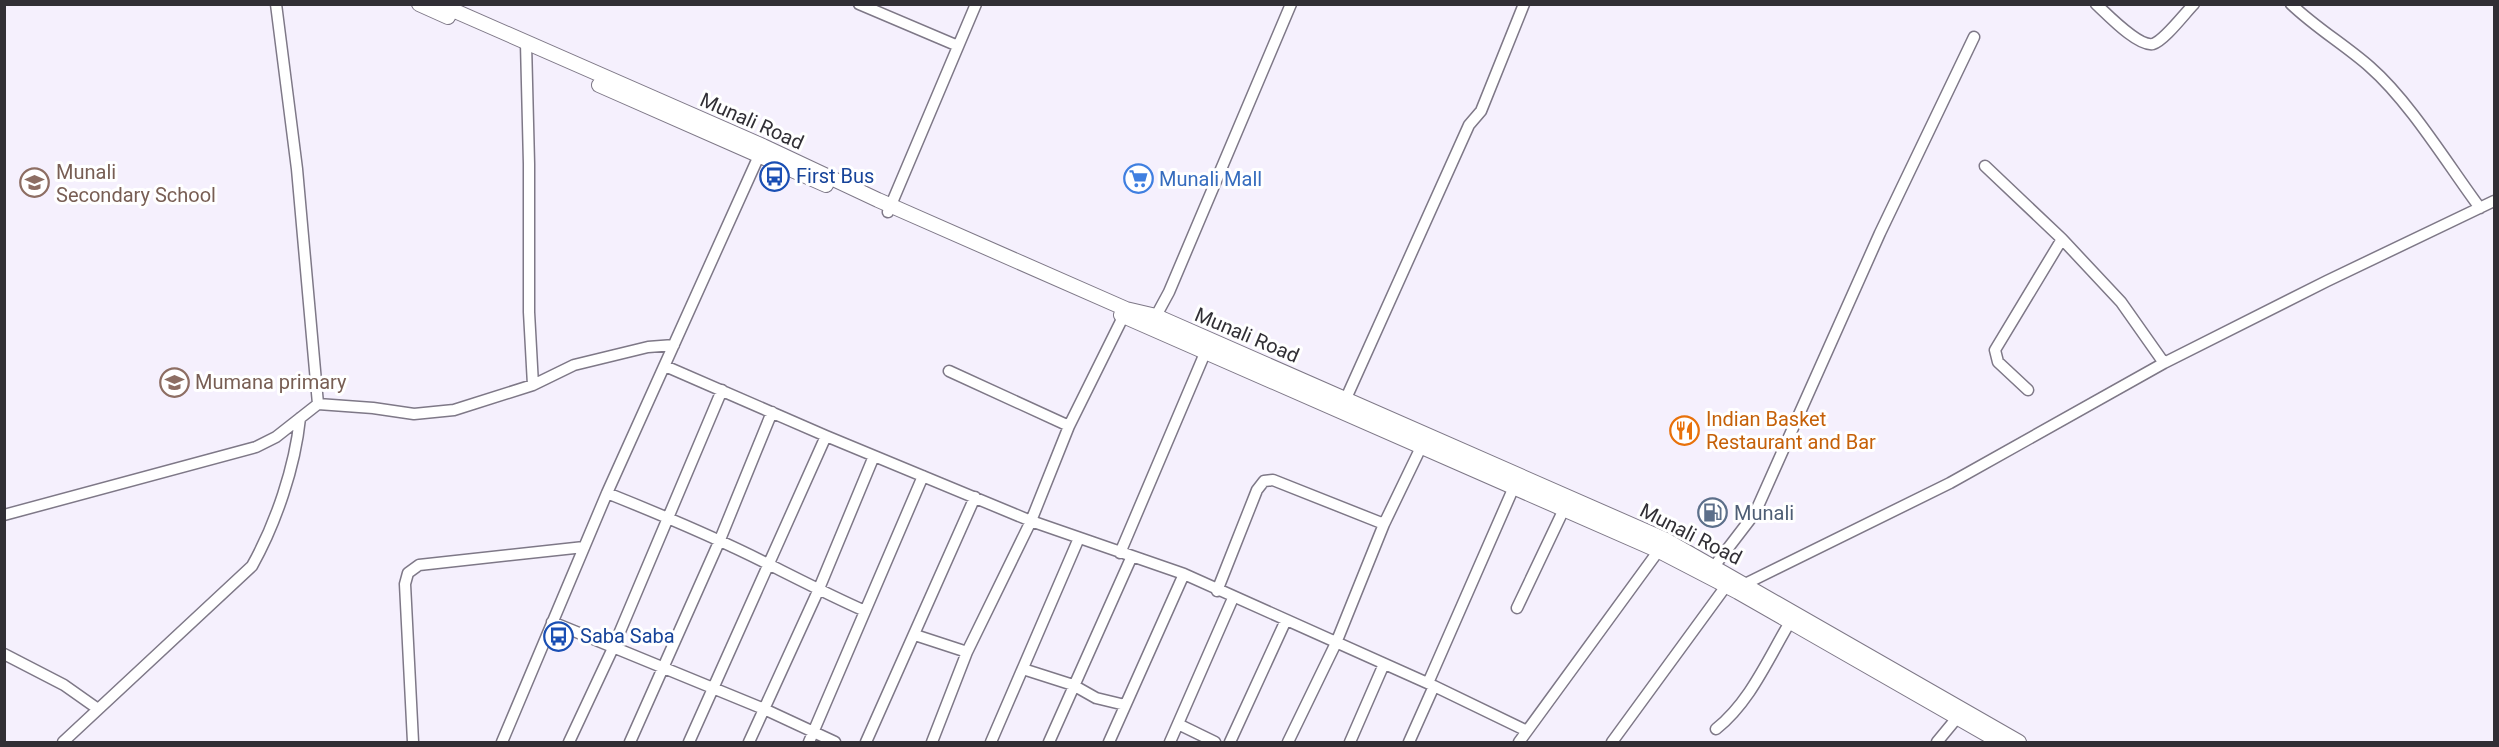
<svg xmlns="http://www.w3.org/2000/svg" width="2499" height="747" font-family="Roboto,sans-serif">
<rect width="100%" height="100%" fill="#f5f0fd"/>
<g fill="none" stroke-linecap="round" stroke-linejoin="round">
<defs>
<path id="street" d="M276 4 297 169 318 404
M859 4 958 46
M2096 4C2107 14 2138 47 2153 44 2164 41 2185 13 2194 4
M2291 4C2316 28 2345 45 2370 67 2410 102 2448 165 2480 208
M526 43 529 164V312L533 385
M1985 166 2062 239
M888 212 976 4
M1156 316 1169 292 1291 4
M665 366 826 436 1031 521 1184 574 1434 686 1527 731
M949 371 1069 426
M2028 390 1998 362 1995 350 2062 239 2121 302 2164 363
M1343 405 1469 125 1481 111 1524 4
M607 493C662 515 717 538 770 565 802 581 833 597 865 611
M4 515 256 447 276 437 318 404 373 408 414 414 454 410 533 385 574 365 648 347 674 345
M1120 553 1208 346
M1709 573 1755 513 1880 233 1974 37
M1739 587 1950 483 2164 363 2327 281 2494 201
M1217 591 1257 490 1264 481 1273 480 1384 524
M1517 608 1564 509
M552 622 764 709 835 742
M915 635 967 652
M4 654 64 685 98 709
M1023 669 1073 685 1096 698 1125 705
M1428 683 1517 480
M1178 724 1215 742
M1716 729C1750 702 1768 659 1790 622
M63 742 252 566C276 523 295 467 300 418
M413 742 405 584 408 573 419 565 584 547
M502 742 607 493 762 149
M569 742 613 648 722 390
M630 742 719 542 772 412
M689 742 826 436
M749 742 818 591 874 456
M809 742 923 476
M866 742 975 497
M932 742 967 652 1031 521 1069 426 1126 311
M991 742 1079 538
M1049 742 1132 556
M1109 742 1184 574
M1170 742 1233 598
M1230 742 1286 620
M1288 742 1336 643 1384 524 1424 441
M1350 742 1384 664
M1409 742 1434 686
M1519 742 1662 546
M1612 742 1726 586
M1937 742 1961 713"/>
<path id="secondary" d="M419 4 448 17
M439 4 763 146 878 200 1126 309 1156 316 1666 540 2019 742
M599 85 826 185
M1121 315 1659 551 1738 592 2000 742"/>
</defs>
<use href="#street" stroke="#7e7887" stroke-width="13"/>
<use href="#secondary" stroke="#7e7887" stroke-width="16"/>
<use href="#street" stroke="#fff" stroke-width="10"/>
<use href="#secondary" stroke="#fff" stroke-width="14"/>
</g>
<defs>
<symbol id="bus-ring" viewBox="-11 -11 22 22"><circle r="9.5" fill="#fff" stroke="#1a4fb4" stroke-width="1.5"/><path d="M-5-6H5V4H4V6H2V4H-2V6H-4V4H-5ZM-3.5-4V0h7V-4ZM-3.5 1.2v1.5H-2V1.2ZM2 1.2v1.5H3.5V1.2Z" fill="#1a4fb4"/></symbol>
<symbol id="supermarket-ring" viewBox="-11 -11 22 22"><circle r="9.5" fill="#fff" stroke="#3f7fe0" stroke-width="1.5"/><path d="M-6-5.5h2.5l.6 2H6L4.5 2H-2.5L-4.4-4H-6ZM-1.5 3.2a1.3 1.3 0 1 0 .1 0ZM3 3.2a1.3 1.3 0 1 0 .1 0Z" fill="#3f7fe0"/></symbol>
<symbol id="school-ring" viewBox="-11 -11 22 22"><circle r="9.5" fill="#fff" stroke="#8d6e63" stroke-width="1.5"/><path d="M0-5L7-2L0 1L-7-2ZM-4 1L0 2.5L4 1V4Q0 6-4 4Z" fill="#8d6e63"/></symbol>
<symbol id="restaurant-ring" viewBox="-11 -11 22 22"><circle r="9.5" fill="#fff" stroke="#e8710a" stroke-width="1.5"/><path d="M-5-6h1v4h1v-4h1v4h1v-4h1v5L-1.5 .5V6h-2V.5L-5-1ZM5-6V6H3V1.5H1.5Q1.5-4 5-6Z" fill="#e8710a"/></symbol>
<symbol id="fuel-ring" viewBox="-11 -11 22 22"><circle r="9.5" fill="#fff" stroke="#5c6f8a" stroke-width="1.5"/><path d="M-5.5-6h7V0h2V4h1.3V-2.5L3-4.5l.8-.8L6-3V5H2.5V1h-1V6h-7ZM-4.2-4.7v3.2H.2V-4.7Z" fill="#5c6f8a"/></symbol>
</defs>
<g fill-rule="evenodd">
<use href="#bus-ring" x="758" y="160" width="33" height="33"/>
<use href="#supermarket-ring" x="1122" y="162" width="33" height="33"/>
<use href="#school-ring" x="18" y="166" width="33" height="33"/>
<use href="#school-ring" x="158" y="366" width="33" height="33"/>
<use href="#restaurant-ring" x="1668" y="414" width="33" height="33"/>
<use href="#fuel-ring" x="1696" y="496" width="33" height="33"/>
<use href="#bus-ring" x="542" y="620" width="33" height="33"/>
</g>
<g text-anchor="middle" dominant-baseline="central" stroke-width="6" stroke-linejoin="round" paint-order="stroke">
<g font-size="20" fill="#312f35" stroke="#fff">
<text transform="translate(752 121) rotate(24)">Munali Road</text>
<text transform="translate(1247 335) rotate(23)">Munali Road</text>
<text transform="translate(1691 534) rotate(27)">Munali Road</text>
</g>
<g font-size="20" fill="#785e54" stroke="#fff" text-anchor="start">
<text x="56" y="172">Munali<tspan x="56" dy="23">Secondary School</tspan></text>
<text x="195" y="382">Mumana primary</text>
</g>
<g font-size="20" fill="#164399" stroke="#fff" text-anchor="start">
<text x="796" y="176">First Bus</text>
<text x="580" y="636">Saba Saba</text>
</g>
<g font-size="20" fill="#366cbe" stroke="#fff" text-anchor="start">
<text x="1159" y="179">Munali Mall</text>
</g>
<g font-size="20" fill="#c56008" stroke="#fff" text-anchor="start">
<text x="1706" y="419">Indian Basket<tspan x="1706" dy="23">Restaurant and Bar</tspan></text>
</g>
<g font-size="20" fill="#4e5e75" stroke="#fff" text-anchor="start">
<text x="1734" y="513">Munali</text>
</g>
</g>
<rect width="2499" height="747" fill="none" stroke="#312f35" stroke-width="12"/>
</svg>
